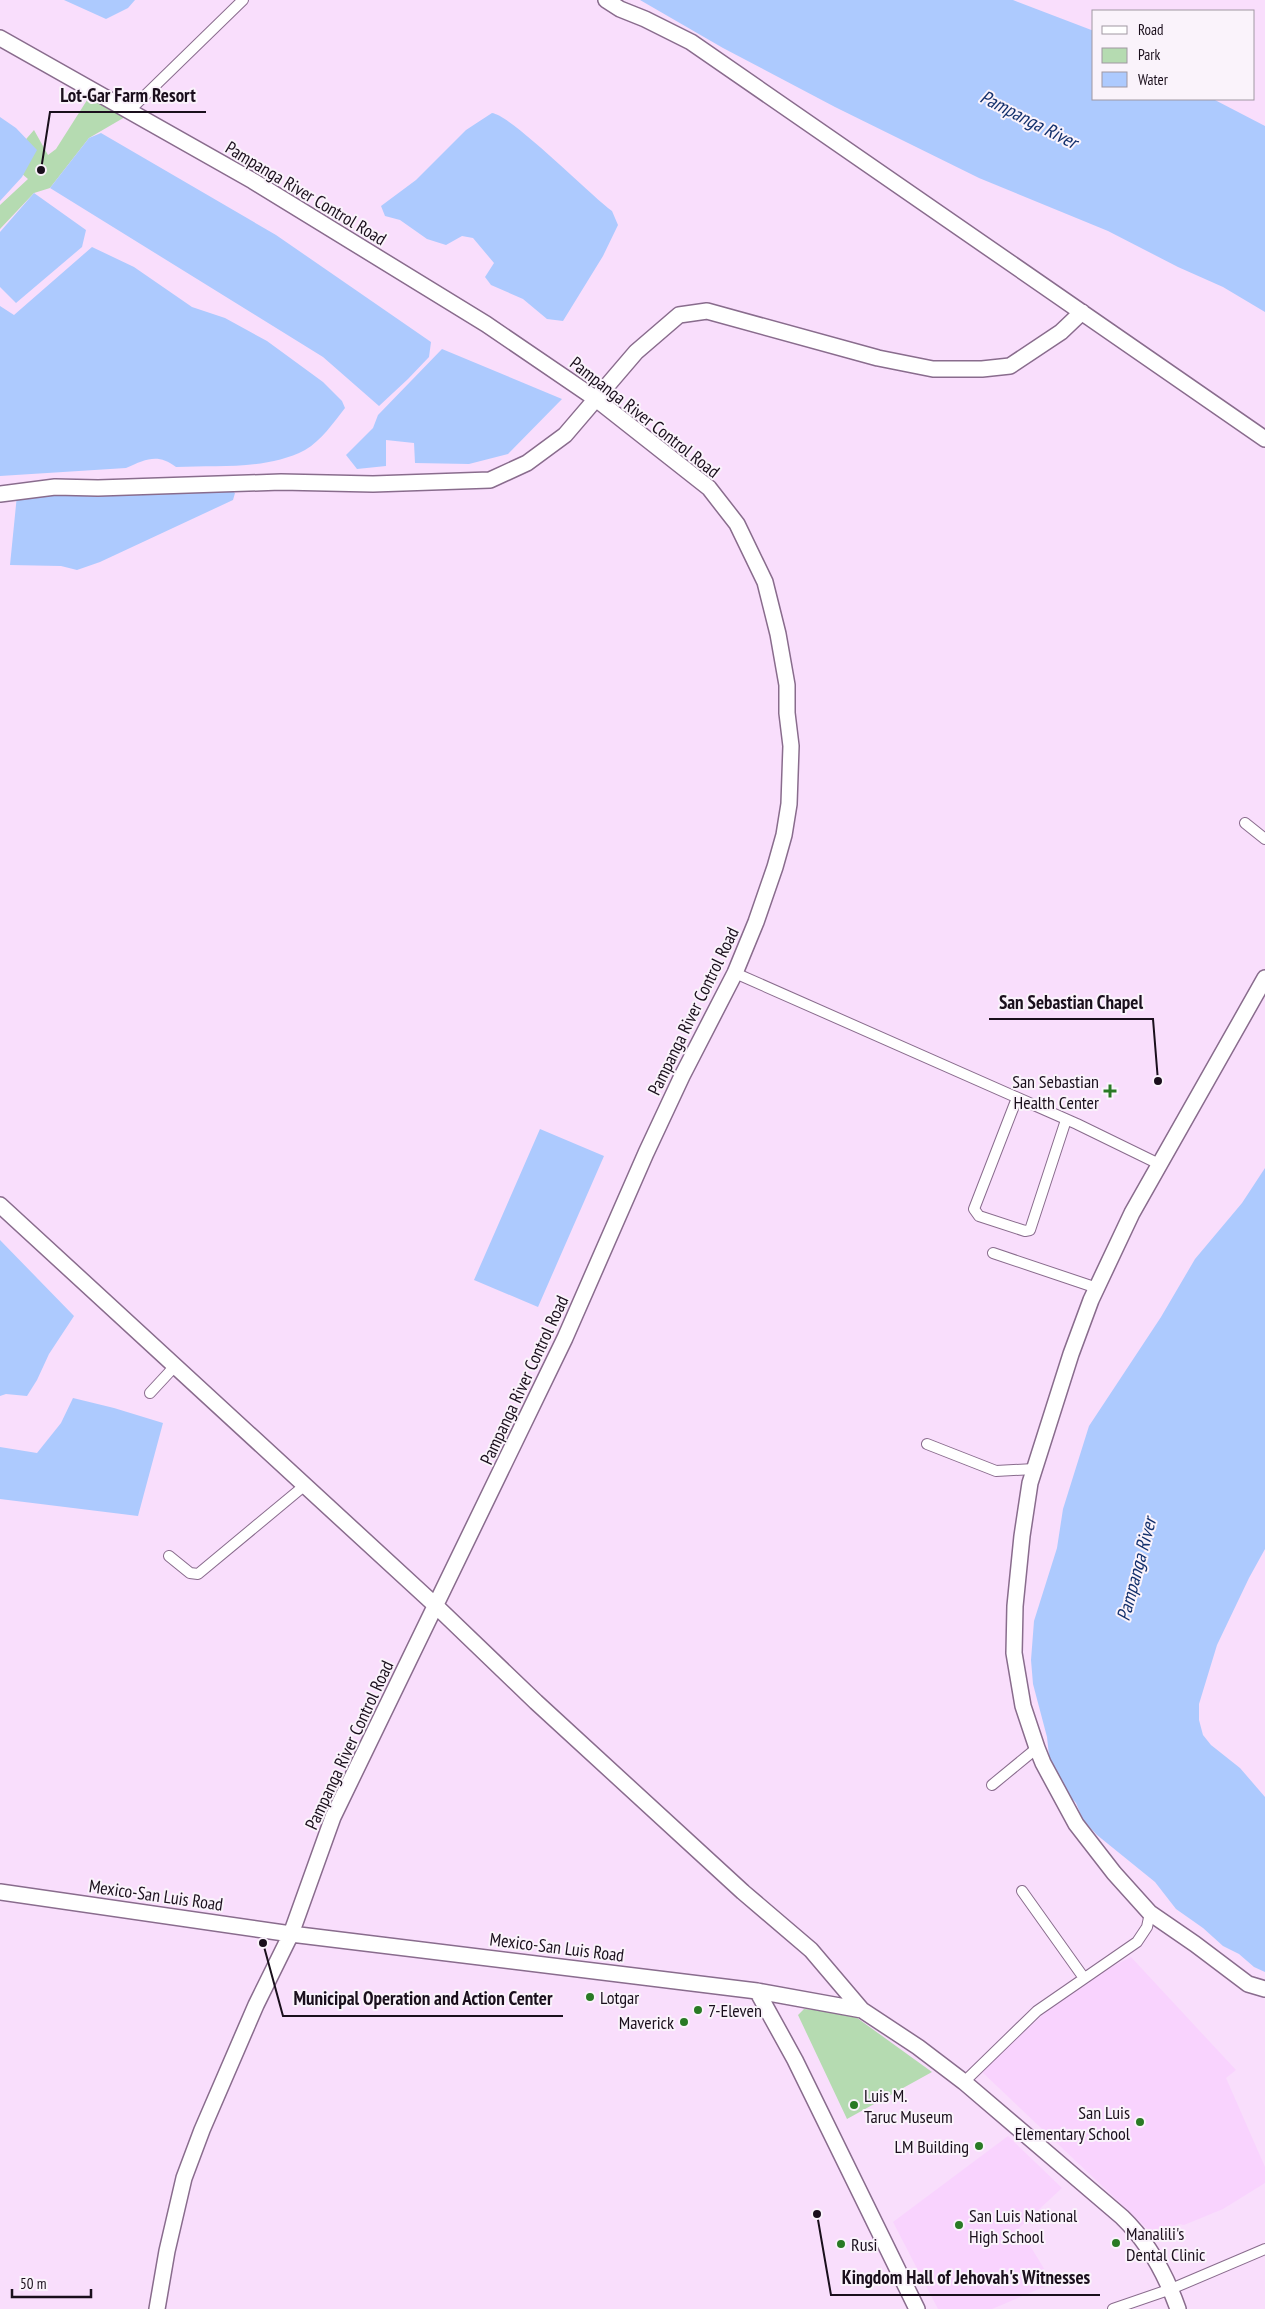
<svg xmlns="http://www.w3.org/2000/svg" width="1265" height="2309" font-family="'PT Sans Narrow',sans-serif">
<rect width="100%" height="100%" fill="#f9defc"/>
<path fill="#f9d3fe" d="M1131 1957 1236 2070 1226 2078 1265 2167V2183L1223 2209 1184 2225 1179 2224 1156 2237 981 2071 1048 2010 1099 1973Z
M1008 2136 1062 2188 1019 2228 1053 2283 992 2309H938L893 2222Z"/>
<path fill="#b5dbb1" d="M89 97 125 117 89 138 50 188 34 193 0 229V205L28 179 7 161 34 130 48 155 56 149Z
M804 2009 838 2012 853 2015 932 2072 847 2119 798 2015Z"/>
<path fill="#adcafe" d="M64 0H135L128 8 106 19Z
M640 0H1013L1094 31V99H1213L1265 126V312L1223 287 1178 267 1108 231 979 178 835 107 723 48Z
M492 113C511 115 589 194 612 211L618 225 603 256 563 321 547 319 523 299 491 285 485 277 494 263 473 238 462 236 446 245 427 239 400 220 385 216 381 206 416 180 466 130Z
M0 117 16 128 37 150 22 177 0 201Z
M101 133 276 235 431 342 429 357 408 379 379 406 323 357 50 188 89 138Z
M34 193 86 230 82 247 16 303 0 287V232Z
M92 247 134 267 192 307 225 318 267 341 323 382 342 401 345 408C334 422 321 441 305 450 267 470 219 465 176 467 158 453 146 459 126 468L0 476V306L14 315Z
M442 349 562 399 508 454 469 464 415 463 414 443 386 440V466L357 469 346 455 373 428 378 415Z
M228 487 235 493 233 500 100 562 77 570 61 566 10 565 17 495Z
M540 1129 604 1156 538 1307 474 1280Z
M1265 1168V1549L1249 1578 1217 1645 1199 1704V1720L1203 1735 1211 1745 1240 1768 1265 1797V1972L1254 1967 1239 1954 1223 1946 1203 1928 1176 1909 1155 1882 1097 1835 1083 1820 1076 1803 1057 1783 1050 1765 1047 1737 1033 1684 1031 1660 1034 1621 1057 1548 1063 1509 1089 1426 1161 1317 1195 1259 1242 1203Z
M0 1240 74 1316 49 1354 37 1380 27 1396 6 1394 0 1396Z
M73 1398 114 1408 163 1423 138 1516 0 1499V1447L37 1453 61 1423Z"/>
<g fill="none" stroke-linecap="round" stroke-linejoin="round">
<defs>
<path id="street" d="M128 112 243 0
M1245 823 1265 839
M735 973 1077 1124 1159 1164
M1017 1098 974 1209 979 1216 1025 1231 1030 1230 1066 1120
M993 1253 1097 1288
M150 1393 175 1366
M927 1444 996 1471 1034 1469
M169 1556 190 1573 198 1574 304 1486
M992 1785 1037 1748
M1022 1891 1084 1978
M964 2082 1037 2011 1137 1942 1147 1927 1150 1913
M1113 2309 1171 2289 1265 2249"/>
<path id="secondary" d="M606 0 620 9 645 19 691 42 1265 439
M0 38 253 181 486 324 596 399 709 488 737 524 765 582 778 634 787 685V713L791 746 789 804 784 835 775 867 756 922 735 973 682 1076 646 1153 565 1338 333 1817 291 1934 256 2005 202 2130 184 2178 167 2251 157 2309
M0 494 55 487 98 488 281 482 373 484 490 480 527 463 565 435 636 352 679 315 707 311 878 358 933 369H982L1010 366 1061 332 1082 312
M1265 978 1132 1213 1091 1300 1071 1354 1030 1483 1022 1536 1015 1606 1014 1653 1023 1706 1037 1748 1043 1763 1076 1824 1114 1873 1150 1913 1195 1944 1248 1984 1265 1989
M0 1205 435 1605 536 1702 743 1892 811 1950 862 2010 918 2047 964 2082 1122 2217C1148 2242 1166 2275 1178 2309
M0 1892 291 1934 757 1991 795 2060 917 2309
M757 1991 862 2010"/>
</defs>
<use href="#street" stroke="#896c8d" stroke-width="12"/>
<use href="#secondary" stroke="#896c8d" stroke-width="18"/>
<use href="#street" stroke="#fff" stroke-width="10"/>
<use href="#secondary" stroke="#fff" stroke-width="15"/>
</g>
<g fill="#297a24" stroke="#faf3fb" stroke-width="2">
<path d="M1107.5 1083.5h5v5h5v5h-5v5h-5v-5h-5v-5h5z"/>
<circle cx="590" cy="1997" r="5"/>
<circle cx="698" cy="2010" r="5"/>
<circle cx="684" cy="2022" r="5"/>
<circle cx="854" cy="2105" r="5"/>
<circle cx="1140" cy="2122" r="5"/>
<circle cx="979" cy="2146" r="5"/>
<circle cx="959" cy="2225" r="5"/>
<circle cx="1116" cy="2243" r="5"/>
<circle cx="841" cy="2244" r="5"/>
</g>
<g text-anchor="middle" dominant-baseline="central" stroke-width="4" stroke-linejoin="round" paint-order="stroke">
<g font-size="18" fill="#1a0f1c" stroke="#faf3fb">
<text transform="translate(306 193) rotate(31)">Pampanga River Control Road</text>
<text transform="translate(645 417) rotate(38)">Pampanga River Control Road</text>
<text transform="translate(693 1011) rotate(-64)">Pampanga River Control Road</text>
<text transform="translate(524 1380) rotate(-65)">Pampanga River Control Road</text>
<text transform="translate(349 1745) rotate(-65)">Pampanga River Control Road</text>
<text transform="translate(156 1895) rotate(8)">Mexico-San Luis Road</text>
<text transform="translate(557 1947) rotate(7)">Mexico-San Luis Road</text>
</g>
<g font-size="18" fill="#1a0f1c" stroke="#faf3fb" text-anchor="start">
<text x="1099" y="1081" text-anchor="end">San Sebastian<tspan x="1099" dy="21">Health Center</tspan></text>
<text x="600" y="1997">Lotgar</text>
<text x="708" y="2010">7-Eleven</text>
<text x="674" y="2022" text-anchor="end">Maverick</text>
<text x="864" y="2095">Luis M.<tspan x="864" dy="21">Taruc Museum</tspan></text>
<text x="1130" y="2112" text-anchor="end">San Luis<tspan x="1130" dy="21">Elementary School</tspan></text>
<text x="969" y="2146" text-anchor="end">LM Building</text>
<text x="969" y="2215">San Luis National<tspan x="969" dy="21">High School</tspan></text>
<text x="1126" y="2233">Manalili's<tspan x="1126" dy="21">Dental Clinic</tspan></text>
<text x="851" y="2244">Rusi</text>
</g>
<g font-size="19" font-style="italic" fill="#13306c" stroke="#faf3fb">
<text transform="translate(1029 119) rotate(27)">Pampanga River</text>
<text transform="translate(1136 1569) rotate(-75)">Pampanga River</text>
</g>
</g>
<path fill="none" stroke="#1a0f1c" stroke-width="2" d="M41 170L50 112H206M1158 1081L1153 1019H989M263 1943L283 2016H563M817 2214L831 2295H1100"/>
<g fill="#1a0f1c" stroke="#faf3fb" stroke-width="2">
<circle cx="41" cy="170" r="5"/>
<circle cx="1158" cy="1081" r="5"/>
<circle cx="263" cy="1943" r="5"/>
<circle cx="817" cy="2214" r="5"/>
</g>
<g font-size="19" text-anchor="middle" font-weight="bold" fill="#1a0f1c" stroke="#faf3fb" stroke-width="4" stroke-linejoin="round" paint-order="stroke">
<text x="128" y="102">Lot-Gar Farm Resort</text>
<text x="1071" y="1009">San Sebastian Chapel</text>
<text x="423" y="2005">Municipal Operation and Action Center</text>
<text x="966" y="2284">Kingdom Hall of Jehovah's Witnesses</text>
</g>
<rect x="1092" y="10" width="162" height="90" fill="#faf3fb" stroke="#a098a2"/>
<rect x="1102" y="26" width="25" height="8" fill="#ffffff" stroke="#a098a2"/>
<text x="1138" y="35" font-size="15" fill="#1a0f1c">Road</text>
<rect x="1102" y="48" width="25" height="15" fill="#b5dbb1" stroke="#a098a2"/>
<text x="1138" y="60" font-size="15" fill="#1a0f1c">Park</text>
<rect x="1102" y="72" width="25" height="15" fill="#adcafe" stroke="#a098a2"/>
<text x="1138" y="85" font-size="15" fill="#1a0f1c">Water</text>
<path d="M12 2289v8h79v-8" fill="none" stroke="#1a0f1c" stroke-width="2.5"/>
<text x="20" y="2289" font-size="15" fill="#1a0f1c" stroke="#faf3fb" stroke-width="4" paint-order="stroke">50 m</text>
</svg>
